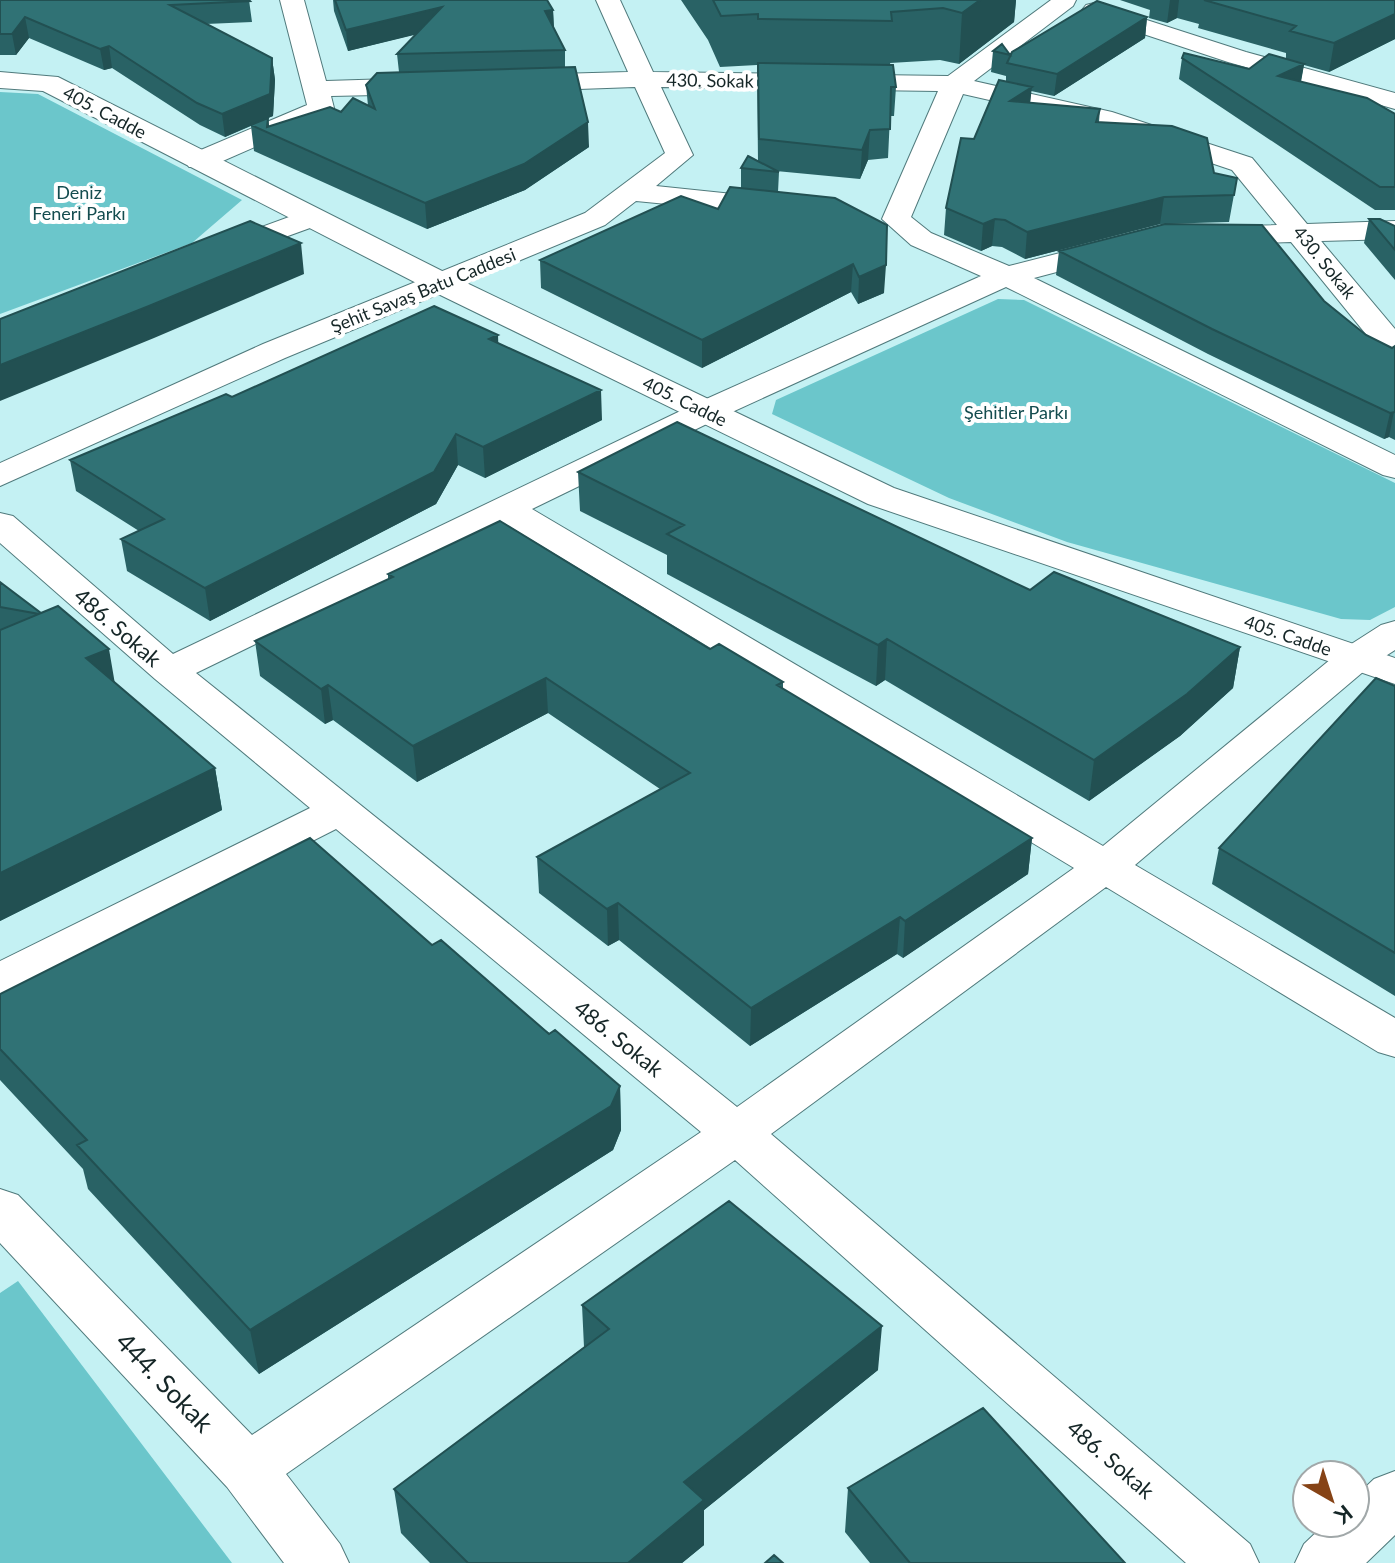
<svg xmlns="http://www.w3.org/2000/svg" width="1395" height="1563" font-family="Lato,sans-serif">
<rect width="100%" height="100%" fill="#c4f1f3"/>
<path fill="#6bc6cb" d="M0 92 38 94 242 200 192 243 0 314Z
M998 299 1024 300 1395 483V607L1370 620 1341 619 1067 542 949 498 772 414 776 400Z
M18 1281 232 1563H0V1293Z"/>
<g fill="none" stroke-linecap="round" stroke-linejoin="round">
<defs>
<path id="minor" d="M280 0H304L326 81 424 78 433 81 437 86 433 91 424 94 331 96 334 108 330 114 209 167H189L185 161 189 155 307 105Z
M596 0H620L653 72 948 76 1051 0H1076L1073 6 974 81 1112 112 1252 158 1307 224 1395 221V239L1321 241 1395 329V350L1374 344 1291 242 1212 245 1202 242 1197 236 1202 230 1212 227 1277 225 1232 170 1095 124 963 94 911 217 931 233 1009 266 1111 240 1121 243 1126 249 1121 255 1034 278 1395 455V478L1383 475 1006 287 719 418 532 509 1103 846 1342 650 1381 625 1395 621V650L1370 666 1135 865 1395 1018V1057L1378 1052 1106 887 771 1134 1250 1544 1259 1563H1186L735 1160 286 1474 340 1544 349 1563H284L227 1487 0 1243V1189L18 1195 252 1435 701 1132 336 829 17 991 0 996V961L310 808 155 679 0 543V513L13 516 173 654 695 404 981 276 911 245 882 219 938 91 661 87 693 155 656 186 780 199 790 201 794 207 790 213 780 215 636 201 605 225 285 358 0 486V463L263 344 585 213 665 153 635 87 522 91 513 88 509 83 513 78 522 75 628 72ZM504 523 1074 868 737 1107 196 673Z
M1094 3 1246 52 1395 93V109L1228 62 1086 15 1082 10 1086 5Z
M311 209 321 212 325 218 321 224 222 260 212 257 207 251 212 245Z
M1395 1471V1535L1366 1563H1295L1304 1544 1326 1523H1355V1497L1374 1479Z"/>
<path id="tertiary" d="M0 72 58 77 452 276 894 488 1395 658V684L868 504 430 290 43 91 0 88Z"/>
</defs>
<use href="#minor" stroke="#507a7c" stroke-width="2"/>
<use href="#tertiary" stroke="#507a7c" stroke-width="2"/>
<use href="#minor" fill="#fff" fill-rule="evenodd"/>
<use href="#tertiary" fill="#fff" fill-rule="evenodd"/>
</g>
<path fill="#296265" d="M0 0H249L252 22 206 24 272 58 275 80 273 116 268 118 269 127 368 106 366 85 399 72 397 54 416 34 348 51 334 11 333 0H547L553 10 554 29 565 50V68L589 147 525 190 427 229 254 151 251 126 225 137 200 125 112 68 104 70 29 38 16 55H0Z
M681 0H1016L1014 22 959 64 940 60 890 63 896 87 894 116H890L888 158 868 160 860 179 776 171 779 172 778 192 884 293 858 304 851 292 702 368 541 288 540 260 718 209 741 188V168L758 162 757 65 720 67 708 40Z
M1120 0H1395V39L1329 72 1304 65 1301 82 1395 114V210H1375L1179 79 1182 58 1249 69 1286 59V53L1198 28 1199 24 1177 18 1167 23 1149 18 1150 10Z
M1147 17 1145 38 1054 96 1031 91 1030 103 1100 109 1099 122 1214 173 1237 178 1229 222 1160 224 1025 259 1002 247 992 246 981 251 944 235 946 208 974 139 1006 81V76L991 72 993 51 1010 55Z
M1369 219 1395 226V280L1364 243Z
M1059 251 1324 301 1366 335 1392 348 1395 346V440L1389 437 1384 439 1208 354 1056 275Z
M498 335V343L602 420 485 478 458 465 436 504 210 621 127 571 121 539 139 531 76 491 70 460 232 397Z
M578 472 1030 590 1240 647 1233 688 1180 736 1089 801 885 680 876 686 667 574V555L580 511Z
M388 574 710 649 783 682V689L1032 838 1028 874 903 958 897 954 750 1046 619 940 608 946 539 893 537 857 660 789 548 713 417 782 333 720 325 724 260 676 255 641 388 580Z
M0 582 115 683 215 768 222 810 0 921Z
M1395 686V996L1212 884 1219 848Z
M432 945 620 1086 621 1130 613 1150 259 1374 88 1189 83 1169 0 1080V994Z
M582 1305 878 1370 704 1510V1545L682 1563H430L401 1533 394 1489 584 1347Z
M848 1488 1125 1563H870L845 1532Z"/>
<path fill="#225052" d="M980 0H1016L1014 22 959 64 962 13Z
M1170 0H1179L1177 18 1167 23Z
M442 7 443 28 348 51 346 30Z
M553 10 554 31 545 11Z
M1395 14V39L1329 72 1334 43Z
M25 17 29 38 16 55 12 34Z
M1147 17 1145 38 1054 96 1057 74Z
M109 46 112 68 104 70 100 49Z
M272 58 275 80 273 116 268 118 270 134 267 127 268 118 225 137 222 114Z
M1304 64 1300 85 1278 76Z
M1032 87 1029 112 1010 101Z
M588 122 589 147 525 190 427 229 425 203Z
M870 130 868 160 860 179 862 150Z
M1164 197 1160 224 1025 259 1027 232Z
M995 219 992 246 981 251 983 224Z
M301 243 304 274 154 338 0 401V365Z
M853 264 851 292 702 368V340Z
M886 265 884 293 858 304 859 277Z
M498 335 499 364 489 339Z
M601 390 602 420 485 478 483 447Z
M1394 411 1389 437 1384 439 1390 413Z
M456 434 458 465 436 504 210 621 205 588Z
M887 639 885 680 876 686 878 645Z
M1240 647 1233 688 1180 736 1089 801 1094 760Z
M109 649 116 690 86 658Z
M546 678 548 713 417 782 413 746Z
M328 685 333 720 325 724 321 689Z
M215 768 222 810 0 921V873Z
M1032 838 1028 874 903 958 905 921Z
M618 903 619 940 608 946 607 909Z
M900 917 897 954 750 1046 751 1008Z
M620 1086 621 1130 613 1150 259 1374 250 1330Z
M882 1326 878 1370 704 1510V1545L682 1563H628L684 1482Z"/>
<path fill="#307275" stroke="#225052" stroke-width="2" d="M0 0H249L250 1 170 5 272 58 270 94 222 114 197 103 109 46 100 49 25 17 12 34H0Z
M335 0H547L553 10 545 11 565 50 397 54 442 7 346 30Z
M713 0H980L962 13 943 8 891 12 892 21 758 19V14L721 16Z
M1204 0H1395V14L1334 43 1290 31 1296 26Z
M1097 1 1147 17 1057 74 1007 63 1012 52Z
M1002 44 1010 55 993 51Z
M1184 53 1249 69 1269 54 1304 64 1278 76 1367 98 1395 114V187H1380L1182 58Z
M758 63 893 65 896 87H891L890 129 870 130 862 150 759 139Z
M575 67 588 122 524 164 425 203 251 125 268 118 267 127 330 107 341 112 353 98 375 109 366 85 377 73Z
M999 80 1032 87 1010 101 1100 109 1096 122 1172 126 1207 138 1214 173 1237 178 1234 195 1164 197 1027 232 1005 220 995 219 983 224 946 208 961 138 974 139Z
M748 156 779 172 741 168Z
M730 187 835 198 887 225 886 265 859 277 853 264 702 340 540 260 681 196 718 209Z
M1369 219H1380L1395 226V250Z
M250 221 301 243 149 306 0 365V319Z
M1165 224 1262 225 1324 301 1366 335 1392 348 1395 346V412L1390 413 1212 329 1059 251Z
M434 306 498 335 489 339 601 390 483 447 456 434 434 472 205 588 121 539 164 519 70 460 226 394 232 397Z
M677 422 1030 590 1054 572 1240 647 1187 694 1094 760 887 639 878 645 667 534 684 525 578 472Z
M500 521 710 649 719 644 783 682 777 685 1032 838 905 921 900 917 751 1008 618 903 607 909 537 857 690 773 546 678 413 746 328 685 321 689 255 641 393 577 388 574Z
M0 582 41 613 58 606 109 649 86 658 215 768 0 873V630L39 614 0 607Z
M1376 678 1395 686V953L1219 848Z
M310 838 432 945 441 940 549 1034 555 1030 620 1086 611 1106 250 1330 77 1145 87 1140 0 1049V994Z
M729 1201 882 1326 684 1482 704 1500 628 1563H468L394 1489 609 1329 582 1305Z
M983 1408 1125 1563H910L848 1488Z
M774 1555 783 1563H765Z"/>
<g text-anchor="middle" dominant-baseline="central" stroke-width="8" stroke-linejoin="round" paint-order="stroke">
<g font-size="18" fill="#152627" stroke="#fff">
<text transform="translate(710 80) rotate(1)">430. Sokak</text>
<text transform="translate(105 112) rotate(28)">405. Cadde</text>
<text transform="translate(1325 262) rotate(51)">430. Sokak</text>
<text transform="translate(423 290) rotate(-22)">Şehit Savaş Batu Caddesi</text>
<text transform="translate(685 401) rotate(26)">405. Cadde</text>
<text transform="translate(1288 635) rotate(19)">405. Cadde</text>
</g>
<g font-size="18" fill="#144c4f" stroke="#fff">
<text x="79" y="192">Deniz<tspan x="79" dy="21">Feneri Parkı</tspan></text>
<text x="1016" y="412">Şehitler Parkı</text>
</g>
<g font-size="22" fill="#152627" stroke="#fff">
<text transform="translate(118 627) rotate(41)">486. Sokak</text>
<text transform="translate(619 1038) rotate(39)">486. Sokak</text>
<text transform="translate(1111 1459) rotate(41)">486. Sokak</text>
</g>
<g font-size="26" fill="#152627" stroke="#fff">
<text transform="translate(165 1382) rotate(46)">444. Sokak</text>
</g>
</g>
<g transform="translate(1331 1499) rotate(141)"><circle r="38" fill="#ffffff" stroke="#a1a8a9" stroke-width="2"/>
<path d="M0-6L14 30L0 20L-14 30Z" fill="#864316"/>
<text y="-12" font-size="22" font-weight="bold" text-anchor="middle" fill="#152627">K</text>
</g>
</svg>
